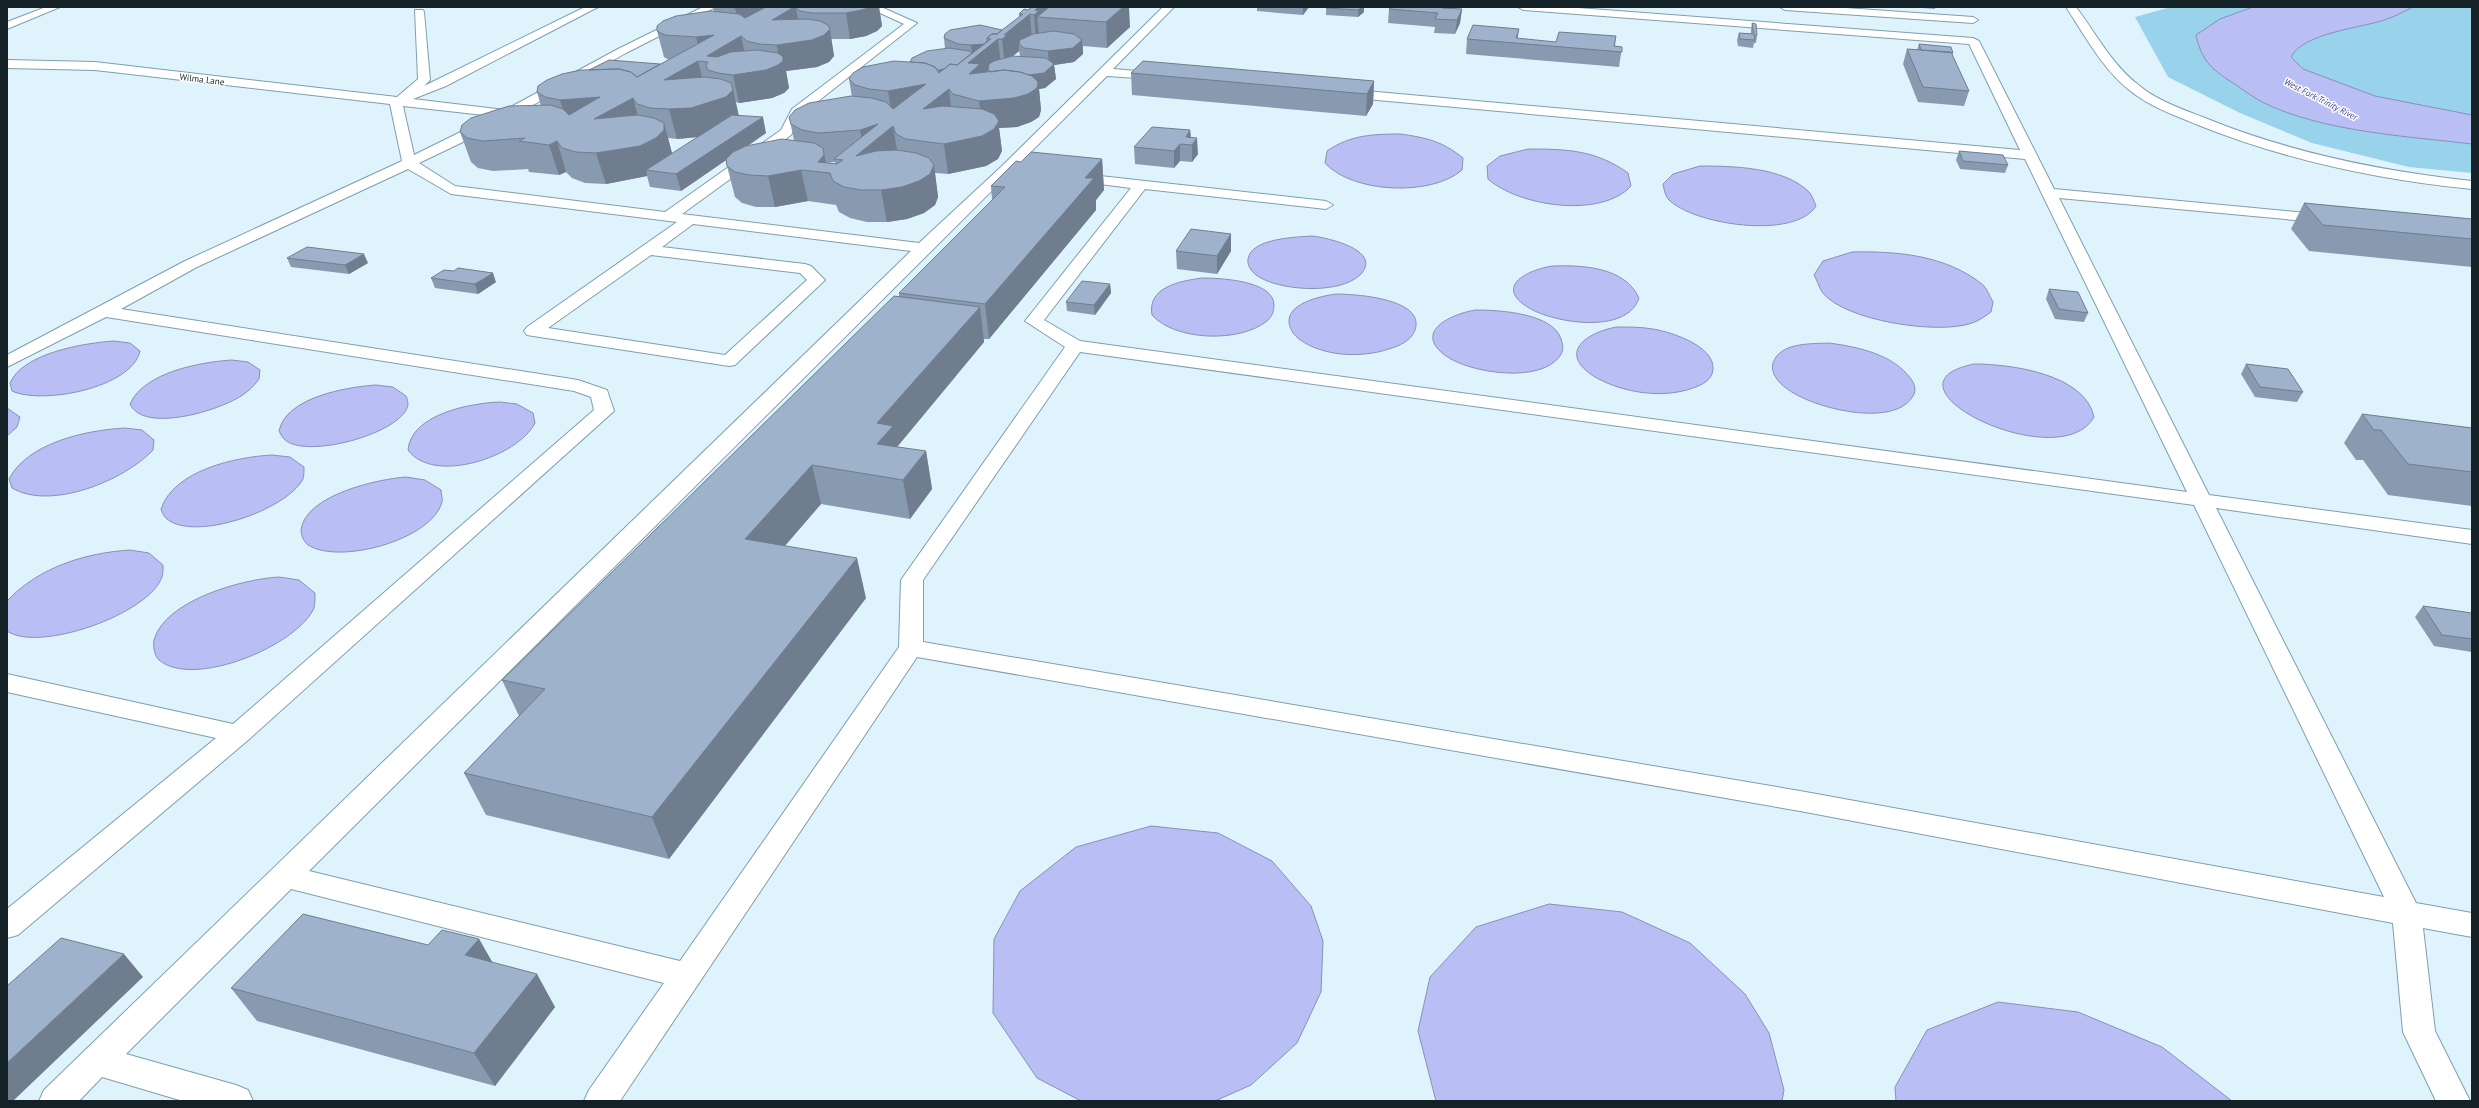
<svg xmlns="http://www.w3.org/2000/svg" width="2479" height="1108" font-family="'PT Sans',sans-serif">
<rect width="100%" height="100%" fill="#dff3fd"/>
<path fill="#98d2eb" d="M2171 7H2472V173L2409 167 2312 143 2240 113 2168 77 2135 17Z"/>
<path fill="#b9bff5" stroke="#8890b7" d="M2253 7H2413C2403 12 2392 18 2381 21 2358 28 2302 34 2291 57L2303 69 2375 96 2472 115V144C2405 136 2325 132 2264 103 2254 98 2245 91 2236 85 2213 70 2202 63 2196 35L2220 19Z
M1401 134C1427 138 1442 141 1463 158L1462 170C1431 197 1352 193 1325 163L1327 151C1350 135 1373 134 1401 134Z
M1528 149C1567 149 1596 150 1628 173L1631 186C1601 219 1518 206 1488 179L1487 166 1500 156Z
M1700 166C1733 166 1784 167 1809 192 1812 195 1814 201 1816 206 1795 240 1693 225 1668 199 1665 195 1664 189 1663 184L1673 174Z
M1313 236C1327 238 1384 250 1360 275 1339 295 1278 291 1256 275 1251 271 1247 265 1248 259 1251 238 1297 237 1313 236Z
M1852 252C1897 251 1945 255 1982 284 1987 288 1990 297 1993 302L1991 312C1985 316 1979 321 1972 323 1939 335 1844 321 1822 292 1819 287 1817 280 1814 275L1823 261Z
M1553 266C1583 265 1625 267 1639 298 1627 335 1554 323 1529 308 1492 286 1530 269 1553 266Z
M1202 278C1218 278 1274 280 1274 305 1274 311 1272 317 1267 321 1240 343 1175 341 1152 315 1147 287 1180 281 1202 278Z
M1336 294C1353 294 1426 298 1415 330 1411 341 1399 346 1389 349 1362 358 1323 357 1299 339 1294 335 1292 332 1290 327 1282 304 1321 296 1336 294Z
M1476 310C1499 310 1553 313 1561 339 1563 345 1564 350 1560 356 1540 384 1470 373 1446 356 1411 331 1454 313 1476 310Z
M1617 327C1629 327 1641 327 1653 329 1672 332 1721 348 1712 374 1709 382 1699 386 1693 388 1663 399 1623 393 1595 377 1556 353 1587 332 1617 327Z
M114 341 130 343 140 351C132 388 42 405 12 391L10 383C23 353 84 343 114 341Z
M1829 343C1858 347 1893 354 1911 379 1914 383 1917 390 1913 396 1894 429 1811 408 1786 388 1779 383 1770 373 1773 363 1780 342 1811 344 1829 343Z
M232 360 248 362 260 370 259 379C254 386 249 391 241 396 220 410 144 434 130 404 144 372 201 362 232 360Z
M1974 364C2011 364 2085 374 2094 417 2060 478 1869 385 1974 364Z
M376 385 393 387 406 396C407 398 408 402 408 405 402 434 304 460 284 439 282 437 280 433 279 431 286 397 347 387 376 385Z
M500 402 517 404 533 413 535 423C518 457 433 485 408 450 411 414 471 403 500 402Z
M7 408 20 417 17 427 7 436Z
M125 428 142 430 154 440 153 450C125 480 51 511 12 488L9 479C28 442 88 430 125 428Z
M272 455 290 457 304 467C304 471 304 476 303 479 287 510 195 542 167 519 164 517 162 512 161 509 174 470 236 457 272 455Z
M406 477 425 480 441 490C441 494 443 499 442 502 432 540 339 565 308 545 304 542 301 535 301 530 305 495 378 479 406 477Z
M130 550 149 553 163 565C163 569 163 574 162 577 149 614 39 653 7 631V601C39 567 85 553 130 550Z
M279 577 299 580 315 593C315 597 315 604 314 608 297 646 193 689 159 660 154 655 153 646 154 640 165 600 243 579 279 577Z
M1151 826 1218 833 1272 861 1311 906 1323 941 1321 992 1297 1043 1251 1085 1215 1101H1081L1037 1078 993 1013 994 939 1020 891 1076 847Z
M1549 904 1622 912 1690 943 1745 994 1769 1033 1784 1090 1782 1101H1436L1418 1031 1430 977 1476 927Z
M1998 1002 2078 1012 2162 1047 2232 1101H1896L1895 1087 1927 1030Z"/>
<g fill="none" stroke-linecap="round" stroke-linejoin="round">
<defs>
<path id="minor" d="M585 7H598L446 86 413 99 505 110 618 49 703 7H716L626 53 490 129 419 163 455 186 665 212 781 130 792 109 904 24 867 7H881L917 23 802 114 791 135 682 214 919 243 1002 166 1163 7H1174L1113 69 1162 73 1166 74 1168 77 1166 80 1107 76 309 871 680 961 899 647 901 580 1065 347 1025 321 1131 188 1068 180 1066 177 1068 174 1073 173 1326 201 1333 205 1326 209 1145 189 1044 320 1080 341 2187 492 2025 159 1344 97 1338 93 1344 89 2020 150 1969 44 1523 10 1518 7H1565L1973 38 1979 41 2054 189 2327 215 2334 219 2327 223 2059 198 2209 495 2472 530V544L2216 508 2416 903 2472 913V937L2423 928 2435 1031 2470 1101H2436L2403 1032 2393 923 1800 811 917 657 620 1101H584L589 1090 664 983 291 889 126 1054 236 1085 248 1090 253 1101H183L102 1077 79 1101H39L44 1090 911 251 693 224 662 247 805 264 811 266 825 280 735 365 729 366 533 336 527 335 524 331 527 327 677 222 451 194 408 169 197 267 121 309 578 380 607 390 614 411 247 741 18 935 7 938V909L216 738 7 692V674L233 724 594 410 591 397 574 391 106 317 7 367V355L185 261 402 161 390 104 95 70 7 68V60L95 62 397 97 418 79 415 10H423L424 12 430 80 424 86ZM403 106 493 116 414 155ZM651 255 800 273 807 280 725 355 548 328ZM1080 352 2194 505 2384 897 1800 791 923 642V580Z
M1780 7H1831L1973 17 1978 20 1973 23 1785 10Z
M2066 7H2076C2095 32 2111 63 2136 83 2155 100 2182 109 2205 118 2291 153 2380 171 2472 181V189C2378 180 2286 160 2198 125 2174 115 2148 106 2128 89 2102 68 2084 34 2066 7Z"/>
<path id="major" d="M46 7H60L7 29V22Z"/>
</defs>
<use href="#minor" stroke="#7e9fad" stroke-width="2"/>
<use href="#major" stroke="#7e9fad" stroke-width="2"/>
<use href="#minor" fill="#fff" fill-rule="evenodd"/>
<use href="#major" fill="#fff" fill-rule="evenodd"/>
</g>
<path fill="#889aaf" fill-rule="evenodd" d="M713 7H879L882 26 877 31 866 36 850 39H831L834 56 829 62 817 67 786 71 789 88 784 93 772 98 739 103 736 102 739 116 766 133 748 146 794 140 789 117 852 97 849 79 910 62 945 49 944 38 1002 30 1019 17V14L1028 10 1032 7 1130 27 1107 48 1083 46V54L1074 62 1054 65 1056 79 1045 88 1039 89 1041 110 1039 117 1031 122 1017 127 999 128 1002 151 998 159 986 166 948 174 935 173 938 197 935 205 924 213 907 219 887 222H867L850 218 839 212 836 205 808 201 775 207H756L742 203 735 197 727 166 726 160 681 191 650 187 647 176 606 184 585 183 572 178 566 172 559 175 529 172 528 169 493 171 478 168 471 162 460 132 541 106 537 92 589 70 660 64 669 60 664 57 657 31 714 12ZM1019 51 1020 56H1013L1017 53ZM698 137 672 154 668 138 677 139ZM835 162V164L826 163Z
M1257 7H1309L1303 15 1257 11Z
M1364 7V12L1358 17 1326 15V8Z
M1444 7V8L1462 9 1460 23 1455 34 1434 33 1435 27 1388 23 1389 9Z
M1910 7H1935V9Z
M1752 23 1757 35 1756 43H1754L1753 48 1738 46 1737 40 1739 33 1751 34V30Z
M1616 36 1615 46 1622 47 1619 67 1466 54 1467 39H1518L1556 42Z
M1919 44 1953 53 1952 55 1969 91 1964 106 1918 102 1903 64 1907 49 1917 50Z
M1131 73 1374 81 1373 104 1366 116 1132 95Z
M1190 130 1191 137 1198 154 1192 162 1180 161 1174 168 1135 164 1134 147Z
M1959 151 2008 165 2005 173 1960 169 1956 160Z
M1102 159 1104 190 1096 200V210L989 339H984V342L897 447 926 451 932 489 910 519 821 504 785 546 866 598 669 859 486 815 464 773 519 716 502 680 899 296V293L992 200 991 186 1021 162Z
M2304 203 2472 219V267L2309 251 2291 229Z
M1231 234V251L1217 274 1177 269 1176 251Z
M287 258 368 263 349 274 291 267Z
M431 278 496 282 478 294 435 288Z
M1110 284 1111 293 1095 315 1067 311 1066 302Z
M2049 289 2088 313 2084 322 2055 319 2046 299Z
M2246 364 2303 392 2297 402 2255 397 2241 374Z
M2362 414 2472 428V506L2388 495 2363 460H2356L2344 443Z
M2423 606 2472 613V652L2434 646 2415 617Z
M479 939 492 962 555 1007 495 1086 257 1021 231 988 428 945Z"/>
<path fill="#6f7d8e" d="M748 7H769L741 34 735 8Z
M794 7H796L800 32 830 29 834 56 829 62 817 67 786 71 789 88 784 93 772 98 739 103 733 75 780 63 772 20Z
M870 7H879L882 26 877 31 866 36 850 39 846 13Z
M1039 7H1054L1037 17 1039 38 1036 41 1034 15 1035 10Z
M1123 7H1129L1130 27 1107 48 1106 22Z
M1303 7H1309L1303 15Z
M1362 7H1364V12L1358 17V10Z
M1462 9 1460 23 1455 34 1457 20Z
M1030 14 1032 40 1019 44V51L1010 58 1005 66 1002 39 1004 35Z
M1519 29 1517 43 1516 38Z
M714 35 741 36 747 63 702 61 696 37Z
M998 39 1001 66 988 69V76L941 85 939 70 968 63 973 59 971 45Z
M1082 40 1083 54 1074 62 1054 65 1056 79 1045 88 1039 89 1041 110 1039 117 1031 122 1017 127 999 128 1002 151 998 159 986 166 948 174 944 144 983 130 979 101 1017 77 1049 66 1048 51Z
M698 61 705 89 655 79Z
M1374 81 1373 104 1366 116 1367 94Z
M926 84 949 89 952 117 893 120 888 91Z
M733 90 739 118 698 137 677 139 669 109Z
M600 97 633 98 641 127 569 129 560 100Z
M763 117 766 133 681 191 676 174Z
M664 123 672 153 673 161 646 170 647 176 606 184 596 153Z
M878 124 893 126 898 156H856L864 149 860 130Z
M1190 130 1191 145 1186 137Z
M1197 138 1198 154 1192 162V145Z
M557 141 566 172 559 175 549 145Z
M1180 144V161L1174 168V151Z
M823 148 828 173 818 162Z
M1102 159 1104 190 1096 200V210L989 339 985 304 1085 178Z
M934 165 938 197 935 205 924 213 907 219 887 222 881 190Z
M801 170 808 201 775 207 768 176Z
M1231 234V251L1217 274V256Z
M364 254 368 263 349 274 345 265Z
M493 273 496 282 478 294 475 284Z
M1110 284 1111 293 1095 315 1094 305Z
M980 307 984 342 897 447 877 444V423Z
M926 451 932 489 910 519 903 480Z
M812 465 821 504 756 579 745 539Z
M857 558 866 598 669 859 652 817Z
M479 939 498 972 465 955Z
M124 954 143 977 13 1101H7V1063Z
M537 974 555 1007 495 1086 474 1053Z"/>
<path fill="#9eb3cb" stroke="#6f7d8e" d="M731 7H748L735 8Z
M766 7H794L772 20 806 19 820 21 828 25 830 29 824 35 812 40 777 45 759 44 747 41 741 36 707 56 717 57 731 52 757 50 778 53 783 57V61L778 65 766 70 733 75 718 73 708 70 706 65 708 62 698 61 664 80 704 77 721 79 731 83 733 90 726 97 691 108 669 109 650 108 637 104 633 98 594 119 637 115 654 118 664 123V130L656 138 640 146 596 153 576 152 562 148 557 141 549 145 519 141 525 138 483 141 467 138 460 132 462 125 471 118 509 106 550 105 563 109 569 115 600 97 560 100 545 97 537 92 538 86 547 80 562 74 581 70 619 69 631 72 637 77 714 35 696 37 665 35 657 31V26L663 21 676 16 710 11 739 14 745 18Z
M796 7H870L862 10 846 13H812L800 11Z
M1032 7H1039L1035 10 1039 11 1034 15 1030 14 1004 35H1008L1002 39H998L968 63 980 64 969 74 1004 70 1020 72 1032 76 1038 82 1037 88 1028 94 1014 98 979 101 953 94 949 89 923 109 943 106 982 109 994 114 999 121 994 129 982 136 944 144 906 139 896 134 893 126 856 156 876 151 897 150 916 153 929 158 934 165 930 174 919 181 902 187 881 190H861L844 187 833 181 830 173 801 170 768 176 749 175 735 172 727 166 726 159 733 152 746 146 782 139 814 143 823 148 824 155 818 162 837 164 843 160 834 159 878 124 860 130 819 133 802 130 791 124 789 117 795 110 809 103 851 96 872 98 886 102 893 109 926 84 888 91 869 89 855 85 849 79 853 73 863 67 894 61 925 63 935 67 939 73 950 64 957 65 991 39 987 38 992 34H997L1023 14H1019L1024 9 1028 10Z
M1049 7H1123L1106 22 1037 17Z
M1327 7H1362L1358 10 1326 8Z
M1391 7H1443L1442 8 1462 9 1457 20 1435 19 1438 13 1389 9Z
M1752 23 1756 24 1757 35H1754L1755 40 1740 39 1739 33 1754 34Z
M980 25 1002 30 997 34H992L987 38V41L984 44 971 45 958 44 944 38 945 34 950 30Z
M1473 25 1519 29 1516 38 1556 42 1559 32 1616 36 1614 46 1622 47V52L1467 39Z
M1054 31 1074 34 1082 40 1073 48 1048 51 1024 48 1019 44 1020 40 1033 34Z
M1919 44 1951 47 1953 53 1921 50Z
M949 48 969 51 972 53 957 65 950 64 944 69 939 70H937L935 67 925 63 910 62 912 58 927 51Z
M1907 49 1951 52 1969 91 1923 87Z
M1013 56 1046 58 1054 64 1044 73 1029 75 1020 72 1004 70 991 72 988 69 989 64 994 61Z
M609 60 660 64 637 77 631 72 619 69 589 70Z
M1143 61 1374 81 1367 94 1131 73Z
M732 115 763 117 676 174 646 170Z
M1152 127 1190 130 1186 137 1197 138 1192 145 1180 144 1174 151 1134 147Z
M1959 151 2003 155 2008 165 1963 161Z
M1031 152 1102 159 1085 178H1094L985 304 899 293 1005 187 991 186 1016 161 1021 162Z
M2304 203 2472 219V239L2323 225Z
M1191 229 1231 234 1217 256 1176 251Z
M307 247 364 254 345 265 287 258Z
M458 268 493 273 475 284 431 278 444 270 454 271Z
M1082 281 1110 284 1094 305 1066 302Z
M2049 289 2078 292 2088 313 2059 309Z
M894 296 980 307 877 423 893 426 877 444 926 451 903 480 812 465 745 539 857 558 652 817 464 773 545 689 502 680Z
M2246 364 2288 369 2303 392 2260 387Z
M2362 414 2472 428V472L2408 464 2381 430H2374Z
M2423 606 2472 613V639L2442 635Z
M303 914 428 945 442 930 479 939 465 955 537 974 474 1053 231 988Z
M61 938 124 954 7 1063V986Z"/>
<g text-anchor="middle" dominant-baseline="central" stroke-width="3" stroke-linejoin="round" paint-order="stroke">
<g font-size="9" fill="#142127" stroke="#fdfdfd">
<text transform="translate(202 79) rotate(7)">Wilma Lane</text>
</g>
<g font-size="9" font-style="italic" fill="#3c3c89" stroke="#fdfdfd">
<text transform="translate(2321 99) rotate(27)">West Fork Trinity River</text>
</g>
</g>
<rect width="2479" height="1108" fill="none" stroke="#142127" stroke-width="16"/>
</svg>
